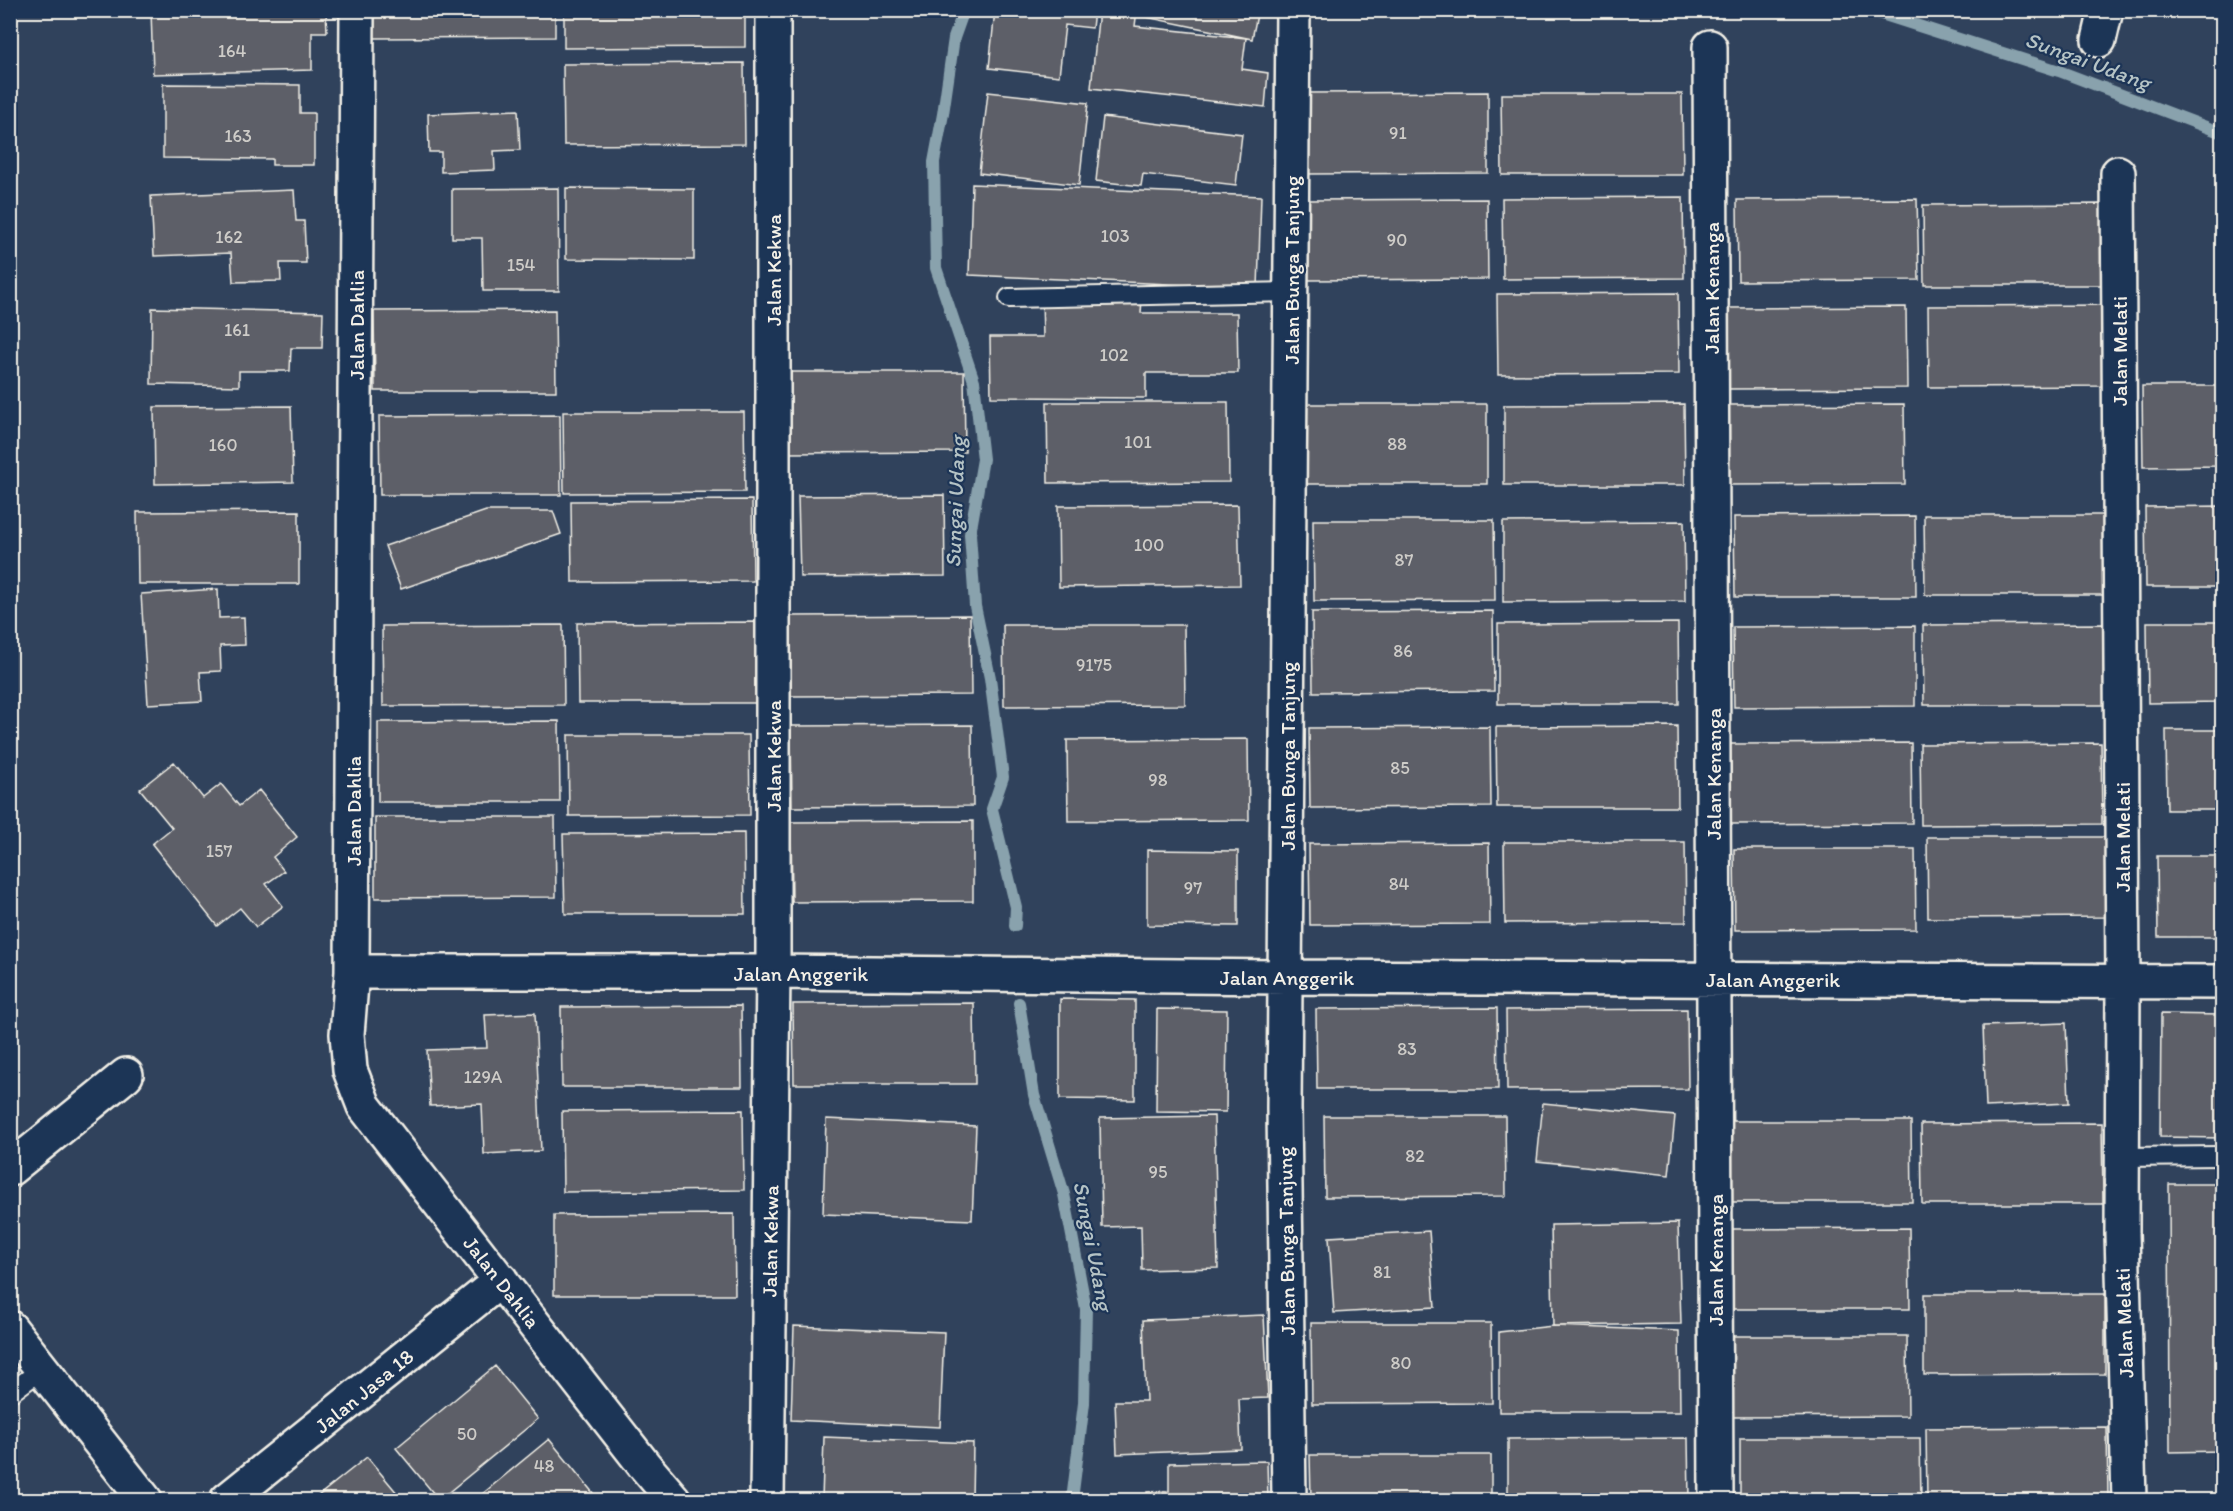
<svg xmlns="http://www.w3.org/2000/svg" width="2233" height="1511" font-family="Itim,sans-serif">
<rect width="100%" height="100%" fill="#30425c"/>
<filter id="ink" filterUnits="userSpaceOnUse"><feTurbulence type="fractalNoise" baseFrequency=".0167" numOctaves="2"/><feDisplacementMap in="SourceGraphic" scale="12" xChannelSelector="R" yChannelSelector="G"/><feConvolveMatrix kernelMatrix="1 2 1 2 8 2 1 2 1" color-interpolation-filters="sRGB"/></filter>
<g filter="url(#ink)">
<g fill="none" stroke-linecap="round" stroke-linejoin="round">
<path stroke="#89a2ad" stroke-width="12" d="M964 10 954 38 943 114 934 162 936 268 974 381 983 459 970 534 975 606 990 678 1003 777 992 809 1016 907 1015 926
M1869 10 2059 71 2222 133
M1019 1003 1034 1095 1064 1194 1086 1309 1084 1403 1072 1500"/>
</g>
<path fill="#5d5f67" stroke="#f4f1e8" stroke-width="1.5" d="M151 10H326L327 32H312V70L153 74Z
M374 10H555V37L374 38Z
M564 10H745V47L564 48Z
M995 10 1023 12V10H1094L1092 28 1065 25 1059 76 989 68Z
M1099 10H1137L1135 26 1246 38 1242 69 1268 73 1265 107 1091 88Z
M1142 10H1258L1252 39 1141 16Z
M744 63 745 144 564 145 563 64Z
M163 84 300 85V113H314V165H272V159L163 158Z
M988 92 1088 103 1079 185 979 173Z
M1488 92V173L1308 174 1307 93Z
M1501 94H1682L1683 175H1502Z
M518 110 520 150 494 151 495 170 441 172V152H429L428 114Z
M1103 117 1242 134 1236 185 1143 174 1141 186 1096 181Z
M972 184 1261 196 1258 288 969 275Z
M558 188 559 291H483L482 238H452V189Z
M566 188 694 189V260L566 259Z
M294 190 296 221H304L306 263H280L281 281 233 282 231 253 154 256 151 196Z
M1683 197 1684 278 1503 279 1502 198Z
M1487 199 1488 279 1307 280 1306 200Z
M1917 199 1919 280 1738 281 1737 200Z
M2104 204 2105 285H1924L1923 205Z
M1678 293 1679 374 1498 375 1497 294Z
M1042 299H1142L1141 313H1237L1238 373H1146V398L991 397 990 337H1043Z
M2109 305 2110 386 1929 387 1928 306Z
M1906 307 1907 388 1726 389 1725 308Z
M152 308 323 312 322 348H291L290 371H239V386L151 384Z
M555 310 556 391H375L374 311Z
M783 372H964L965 452 785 453Z
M2142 386H2222V466L2143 467Z
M1047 402H1228L1229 482 1048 483Z
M1306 404H1487V484H1307Z
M1684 404 1685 485H1504V405Z
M1904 404 1905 484 1724 485V405Z
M291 406 293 482 155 484 154 407Z
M563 412H744L745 492 564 493Z
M560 415 561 495H380L379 416Z
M944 495 945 576 800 577 798 496Z
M752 500 753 581 572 582 571 501Z
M1238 505 1240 585 1059 587 1058 506Z
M2222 506V587H2146L2145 507Z
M299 511V584H138L137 512Z
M486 511H553L561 534 401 589 385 546Z
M1924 515H2105L2106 595H1925Z
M1915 516 1916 597H1735L1734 517Z
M1313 520H1494L1495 600 1314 601Z
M1684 521 1685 601 1503 602V522Z
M218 589 219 618 244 617 245 645 220 646 221 671 200 672 202 701 148 704 141 594Z
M1493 611 1494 691 1313 692 1312 612Z
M970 615 971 695 789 696V616Z
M758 622 759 703H578L577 623Z
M2147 622H2222V702L2148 703Z
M1678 623 1679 704H1498V624Z
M2104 624 2105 705H1924L1923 625Z
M563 625 564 705 383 706 382 626Z
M1003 625H1184L1185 705 1004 706Z
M1915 626V706L1734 707 1733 627Z
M559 721 560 802H378V722Z
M972 725 973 806 792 807 791 726Z
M1677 726 1678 807H1497L1496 727Z
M1490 727 1491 807 1310 808 1309 728Z
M2166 730H2222V810H2167Z
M568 735H749L750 815 569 816Z
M1248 739 1249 820 1068 821 1067 740Z
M1911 743 1912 823 1731 824 1730 744Z
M2101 743 2102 824 1921 825 1920 744Z
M174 762 203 798 221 784 239 806 259 790 297 837 273 857 284 871 266 884 283 906 256 927 240 908 217 926 152 844 172 828 140 789Z
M375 817H555L556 897 375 898Z
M973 821V901L792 902 791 822Z
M744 833 745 914H565L563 834Z
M1927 837H2108L2109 917 1928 918Z
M1504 842H1685L1686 922 1505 923Z
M1489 843 1490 924 1310 925 1309 844Z
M1734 849H1915L1916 929 1735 930Z
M1147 850 1238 851V926L1147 925Z
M2157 856H2222V937H2158Z
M1060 999 1135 1000V1100L1060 1099Z
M974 1003 975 1084H794L793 1004Z
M741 1006 742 1087H562L561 1007Z
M1497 1008 1498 1089H1317L1316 1009Z
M1157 1009 1227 1010 1226 1112 1156 1111Z
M1687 1009 1688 1089 1507 1090 1506 1010Z
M535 1013 541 1151 484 1154 482 1104 430 1106 427 1050 487 1048 485 1015Z
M2161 1014 2222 1015V1138L2160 1137Z
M2066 1023 2069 1103 1986 1107 1983 1026Z
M1543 1103 1675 1116 1669 1175 1537 1161Z
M743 1110 744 1190 563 1192 562 1111Z
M1214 1116 1218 1268 1142 1270 1141 1226 1102 1227 1100 1118Z
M1324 1116H1505L1506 1196 1325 1197Z
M826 1119 976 1126 972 1220 823 1214Z
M1730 1121H1911L1912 1202H1731Z
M2102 1123 2103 1204H1922L1921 1124Z
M2169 1184H2222V1451L2170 1452Z
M734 1214 735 1295H554V1215Z
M1678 1223 1681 1324 1553 1326 1551 1225Z
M1909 1228 1910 1309H1729L1728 1229Z
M1429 1231 1435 1307 1334 1313 1329 1237Z
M1924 1294H2105V1374L1924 1375Z
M1264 1315 1268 1398 1239 1399 1241 1449 1117 1454 1115 1401H1146L1143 1320Z
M1311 1323H1491L1492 1403 1312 1404Z
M794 1326 944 1332 940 1427 791 1420Z
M1553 1326 1679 1331 1680 1412H1499V1332Z
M1726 1336H1907L1908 1416 1727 1417Z
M495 1366 538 1419 439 1500 396 1448Z
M2107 1427 2108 1500H1927L1926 1428Z
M824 1437 973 1443 972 1500H822Z
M1688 1438 1689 1500H1508V1439Z
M1740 1438H1920L1921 1500H1740Z
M549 1439 593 1493 584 1500H475Z
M1310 1455H1491V1500H1311Z
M367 1457 403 1500H313Z
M1267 1461 1268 1500H1148L1147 1492 1169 1491V1463Z"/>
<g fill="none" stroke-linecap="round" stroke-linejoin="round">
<defs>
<path id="service" d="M1009 298 1291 292
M2121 1157 2222 1156
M10 1393 42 1369"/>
<path id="minor" d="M357 10 352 972 347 1034 350 1070 364 1106 644 1465 674 1500
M2099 40 2106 10
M1710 47 1716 1500
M2118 173 2123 982 2122 1233 2129 1500
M352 972H773L1287 977 2222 982
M10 1169 126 1075
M10 1328 145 1500
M227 1500 501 1280
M767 1500 773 972V10
M1289 1500 1284 1108 1293 10"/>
</defs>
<use href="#service" stroke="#f4f1e8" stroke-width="22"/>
<use href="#minor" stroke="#f4f1e8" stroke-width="38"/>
<use href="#service" stroke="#1d3557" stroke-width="18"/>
<use href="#minor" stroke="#1d3557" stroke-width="33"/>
</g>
</g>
<g text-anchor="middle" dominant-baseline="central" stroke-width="4.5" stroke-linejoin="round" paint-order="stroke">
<g font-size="18" fill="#ceccc8">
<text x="232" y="51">164</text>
<text x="1398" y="133">91</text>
<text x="238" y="136">163</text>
<text x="1115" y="236">103</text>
<text x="229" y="237">162</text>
<text x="1397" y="240">90</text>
<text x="521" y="265">154</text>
<text x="237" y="330">161</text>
<text x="1114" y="355">102</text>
<text x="1138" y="442">101</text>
<text x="1397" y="444">88</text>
<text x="223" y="445">160</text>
<text x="1149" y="545">100</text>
<text x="1404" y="560">87</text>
<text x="1403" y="651">86</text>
<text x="1094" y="665">9175</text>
<text x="1400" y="768">85</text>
<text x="1158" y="780">98</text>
<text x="219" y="851">157</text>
<text x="1399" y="884">84</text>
<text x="1193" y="888">97</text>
<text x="1407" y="1049">83</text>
<text x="483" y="1077">129A</text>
<text x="1415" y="1156">82</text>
<text x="1158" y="1172">95</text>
<text x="1382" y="1272">81</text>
<text x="1401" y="1363">80</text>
<text x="467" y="1434">50</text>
<text x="544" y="1466">48</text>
</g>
<g font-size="21" fill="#f4f1e8" stroke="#1d3557">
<text transform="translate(773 270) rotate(-90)">Jalan Kekwa</text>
<text transform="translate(1291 270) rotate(-90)">Jalan Bunga Tanjung</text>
<text transform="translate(1711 288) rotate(-90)">Jalan Kenanga</text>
<text transform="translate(356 325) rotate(-90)">Jalan Dahlia</text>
<text transform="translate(2119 351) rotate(-90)">Jalan Melati</text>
<text transform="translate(773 756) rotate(-90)">Jalan Kekwa</text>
<text transform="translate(1287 756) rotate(-90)">Jalan Bunga Tanjung</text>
<text transform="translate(1713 774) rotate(-90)">Jalan Kenanga</text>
<text transform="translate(353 811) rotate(-90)">Jalan Dahlia</text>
<text transform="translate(2122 837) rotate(-90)">Jalan Melati</text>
<text x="801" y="973">Jalan Anggerik</text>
<text x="1287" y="977">Jalan Anggerik</text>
<text x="1773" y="979">Jalan Anggerik</text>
<text transform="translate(770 1241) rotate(-89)">Jalan Kekwa</text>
<text transform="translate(1286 1241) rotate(-91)">Jalan Bunga Tanjung</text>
<text transform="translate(1715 1260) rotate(-90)">Jalan Kenanga</text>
<text transform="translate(502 1282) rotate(52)">Jalan Dahlia</text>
<text transform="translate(2124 1323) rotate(-92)">Jalan Melati</text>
<text transform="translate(364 1391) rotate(-39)">Jalan Jasa 18</text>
</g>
<g font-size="22" font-style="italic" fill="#b5c3c5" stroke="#1d3557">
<text transform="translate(2088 61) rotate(20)">Sungai Udang</text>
<text transform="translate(955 502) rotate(-88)">Sungai Udang</text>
<text transform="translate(1093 1246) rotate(79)">Sungai Udang</text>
</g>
</g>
<rect width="2233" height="1511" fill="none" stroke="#1d3557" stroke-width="36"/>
<rect x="18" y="18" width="2197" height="1475" fill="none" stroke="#f4f1e8" stroke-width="2" filter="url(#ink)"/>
</svg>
